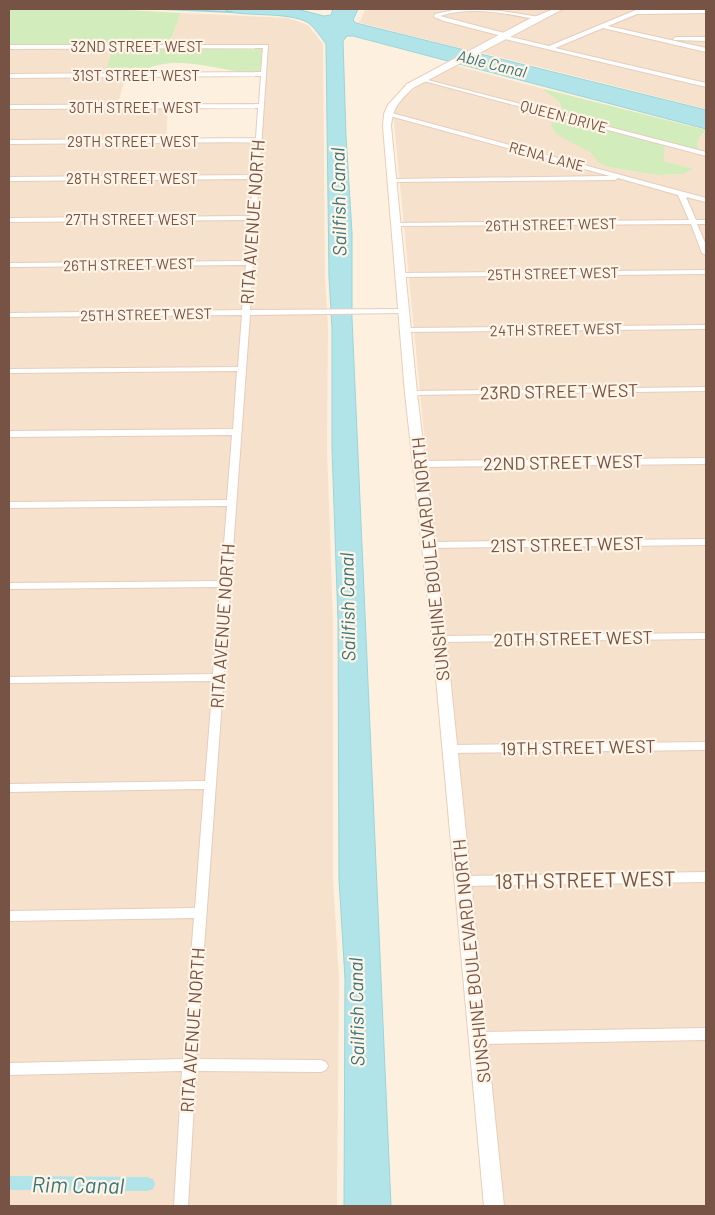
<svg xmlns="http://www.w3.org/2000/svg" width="715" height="1215" font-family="Barlow,sans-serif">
<rect width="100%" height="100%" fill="#fef0de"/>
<path fill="#f6e1cc" d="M365 9H555L476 50H468L357 22 361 20Z
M564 9H706V109L479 52 550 14Z
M181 13 288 18 308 25 323 44 325 277 328 328 327 449 333 621V879L339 979 337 1206H9V46L114 45 126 76 117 106H168L166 141 255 140 265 70 168 48Z
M453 65 544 89 543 90 556 99 562 107 560 113 556 116 578 145 590 152 608 167 656 175 684 174 694 169 664 161 665 145 699 151 697 141 706 131V1206H503L436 559 393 112 398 102 426 80Z"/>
<path fill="#d2ecbc" d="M9 9H111L181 13 168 47H261L264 75C233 73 203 62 172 63 153 64 144 71 127 76 120 78 111 76 104 76L114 45 9 46Z
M544 89 706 130 697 141 699 152 665 145 664 161 694 169 684 174 656 175 608 167 598 162 590 152 556 134 551 124 560 113 562 107 556 99 543 90Z"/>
<path fill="#b1e4e9" stroke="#97d5dc" d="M231 9H297L324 16 331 15 333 9H358L353 20 356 23 706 110V129L353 36H347L343 41 346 136 352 233V318L391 1206H344L345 979 339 879 338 621 332 449V328L329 277 326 44C322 38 316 30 311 25 296 11 246 17 225 11Z"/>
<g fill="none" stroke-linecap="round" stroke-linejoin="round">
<path stroke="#97d5dc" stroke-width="2" d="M163 9 232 12"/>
<path fill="#b1e4e9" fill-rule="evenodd" d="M9 1176 147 1177 153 1179 155 1184 153 1189 147 1191 9 1190Z"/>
<defs>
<path id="street" d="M458 9 501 11 539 17V19L537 20C507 13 469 6 440 16L508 34 507 36 549 46 636 10 706 9V13L637 14 608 26 706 48V52L603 28 555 48 706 83V87L501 38 502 36 444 21 434 17 435 14Z
M676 37H706V41L674 40 673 39Z
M9 45H268L250 310 403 309 407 311 403 313 250 315 196 1059 321 1060 326 1062 328 1066 326 1070 321 1072 196 1071 188 1206H174L182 1071 9 1075V1063L183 1059 194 918 9 921V911L195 908 204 789 9 792V784L205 781 213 681 9 683V677L213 674 220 587 9 589V583L221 581 227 506 9 508V502L227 500 232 435 9 437V431L233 429 237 371 9 373V369L238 367 242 315 9 317V313L242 310 246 265 9 267V263L246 261 249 220 9 222V218L250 216 253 179 9 181V177L253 175 256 142 9 144V140L256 138 258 108 9 109V105L259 104 261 76 9 78V74L261 72 263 48 9 49Z
M420 78 706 152V156L420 80Z
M388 112 706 198V202L686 197 696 220H706V224H697L706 245V255L702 253 691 224 394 226V224L396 223 689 220 678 195 618 178 615 180 389 182 388 181 391 179 610 176 386 115 385 114Z
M706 270V274L400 277 396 275 400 273Z
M706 325V329L405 332 401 330 405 328Z
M706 387V391L411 395 407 393 411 391Z
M706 458V464L419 467 415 464 419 461Z
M706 539V545L429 548 424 545 429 542Z
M706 633V639L439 642 434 639 439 636Z
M706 742V750L450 753 446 752 444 749 446 746 450 745Z
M706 872V882L463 886 459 884 457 881 459 878 463 876Z
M706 1028V1040L478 1044 473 1042 471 1038 473 1034 478 1032Z"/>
<path id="secondary" d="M554 9H563L413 88C400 101 393 106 391 126L417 393 448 656 504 1206H484L434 656 405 393 383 126 384 114 388 105 407 84 529 19Z"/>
</defs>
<use href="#street" stroke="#e5cdbd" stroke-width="2"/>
<use href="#secondary" stroke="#eacdb9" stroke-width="2"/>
<use href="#street" fill="#fff" fill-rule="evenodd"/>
<use href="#secondary" fill="#fff" fill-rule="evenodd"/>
</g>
<g text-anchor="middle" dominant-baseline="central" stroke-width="4.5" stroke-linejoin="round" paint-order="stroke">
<g font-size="15" fill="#765344" stroke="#fff4e6">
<text x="137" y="46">32ND STREET WEST</text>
<text x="136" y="75">31ST STREET WEST</text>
<text x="135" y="107">30TH STREET WEST</text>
<text transform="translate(564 116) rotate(15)">QUEEN DRIVE</text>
<text x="133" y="141">29TH STREET WEST</text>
<text transform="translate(547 156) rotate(15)">RENA LANE</text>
<text x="132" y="178">28TH STREET WEST</text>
<text x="131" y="219">27TH STREET WEST</text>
<text transform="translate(551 224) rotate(-1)">26TH STREET WEST</text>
<text transform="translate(129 264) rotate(-1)">26TH STREET WEST</text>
<text transform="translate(553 273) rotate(-1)">25TH STREET WEST</text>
<text transform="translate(146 314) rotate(-1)">25TH STREET WEST</text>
<text transform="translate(556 329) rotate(-1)">24TH STREET WEST</text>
</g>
<g font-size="16" font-style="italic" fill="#37767e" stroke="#fff4e6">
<text transform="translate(492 63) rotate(14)">Able Canal</text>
</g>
<g font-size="18" fill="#765344" stroke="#fff4e6">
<text transform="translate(252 222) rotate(-86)">RITA AVENUE NORTH</text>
<text transform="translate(559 391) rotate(-1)">23RD STREET WEST</text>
<text transform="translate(563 462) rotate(-1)">22ND STREET WEST</text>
<text transform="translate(567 544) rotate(-1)">21ST STREET WEST</text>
<text transform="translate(430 559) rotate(-96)">SUNSHINE BOULEVARD NORTH</text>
<text transform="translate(222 626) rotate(-86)">RITA AVENUE NORTH</text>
<text transform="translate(573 638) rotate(-1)">20TH STREET WEST</text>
<text transform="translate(578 747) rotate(-1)">19TH STREET WEST</text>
<text transform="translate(471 961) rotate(-96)">SUNSHINE BOULEVARD NORTH</text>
<text transform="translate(192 1030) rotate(-86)">RITA AVENUE NORTH</text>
</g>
<g font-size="19" font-style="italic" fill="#37767e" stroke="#fff4e6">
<text transform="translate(338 202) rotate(-91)">Sailfish Canal</text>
<text transform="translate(347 607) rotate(-91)">Sailfish Canal</text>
<text transform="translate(356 1012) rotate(-91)">Sailfish Canal</text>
</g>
<g font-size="21" fill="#765344" stroke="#fff4e6">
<text transform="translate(585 879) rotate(-1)">18TH STREET WEST</text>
</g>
<g font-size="22" font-style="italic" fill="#37767e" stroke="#fff4e6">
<text transform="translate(78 1184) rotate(1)">Rim Canal</text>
</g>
</g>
<rect width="715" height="1215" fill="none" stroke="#765344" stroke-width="20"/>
</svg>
